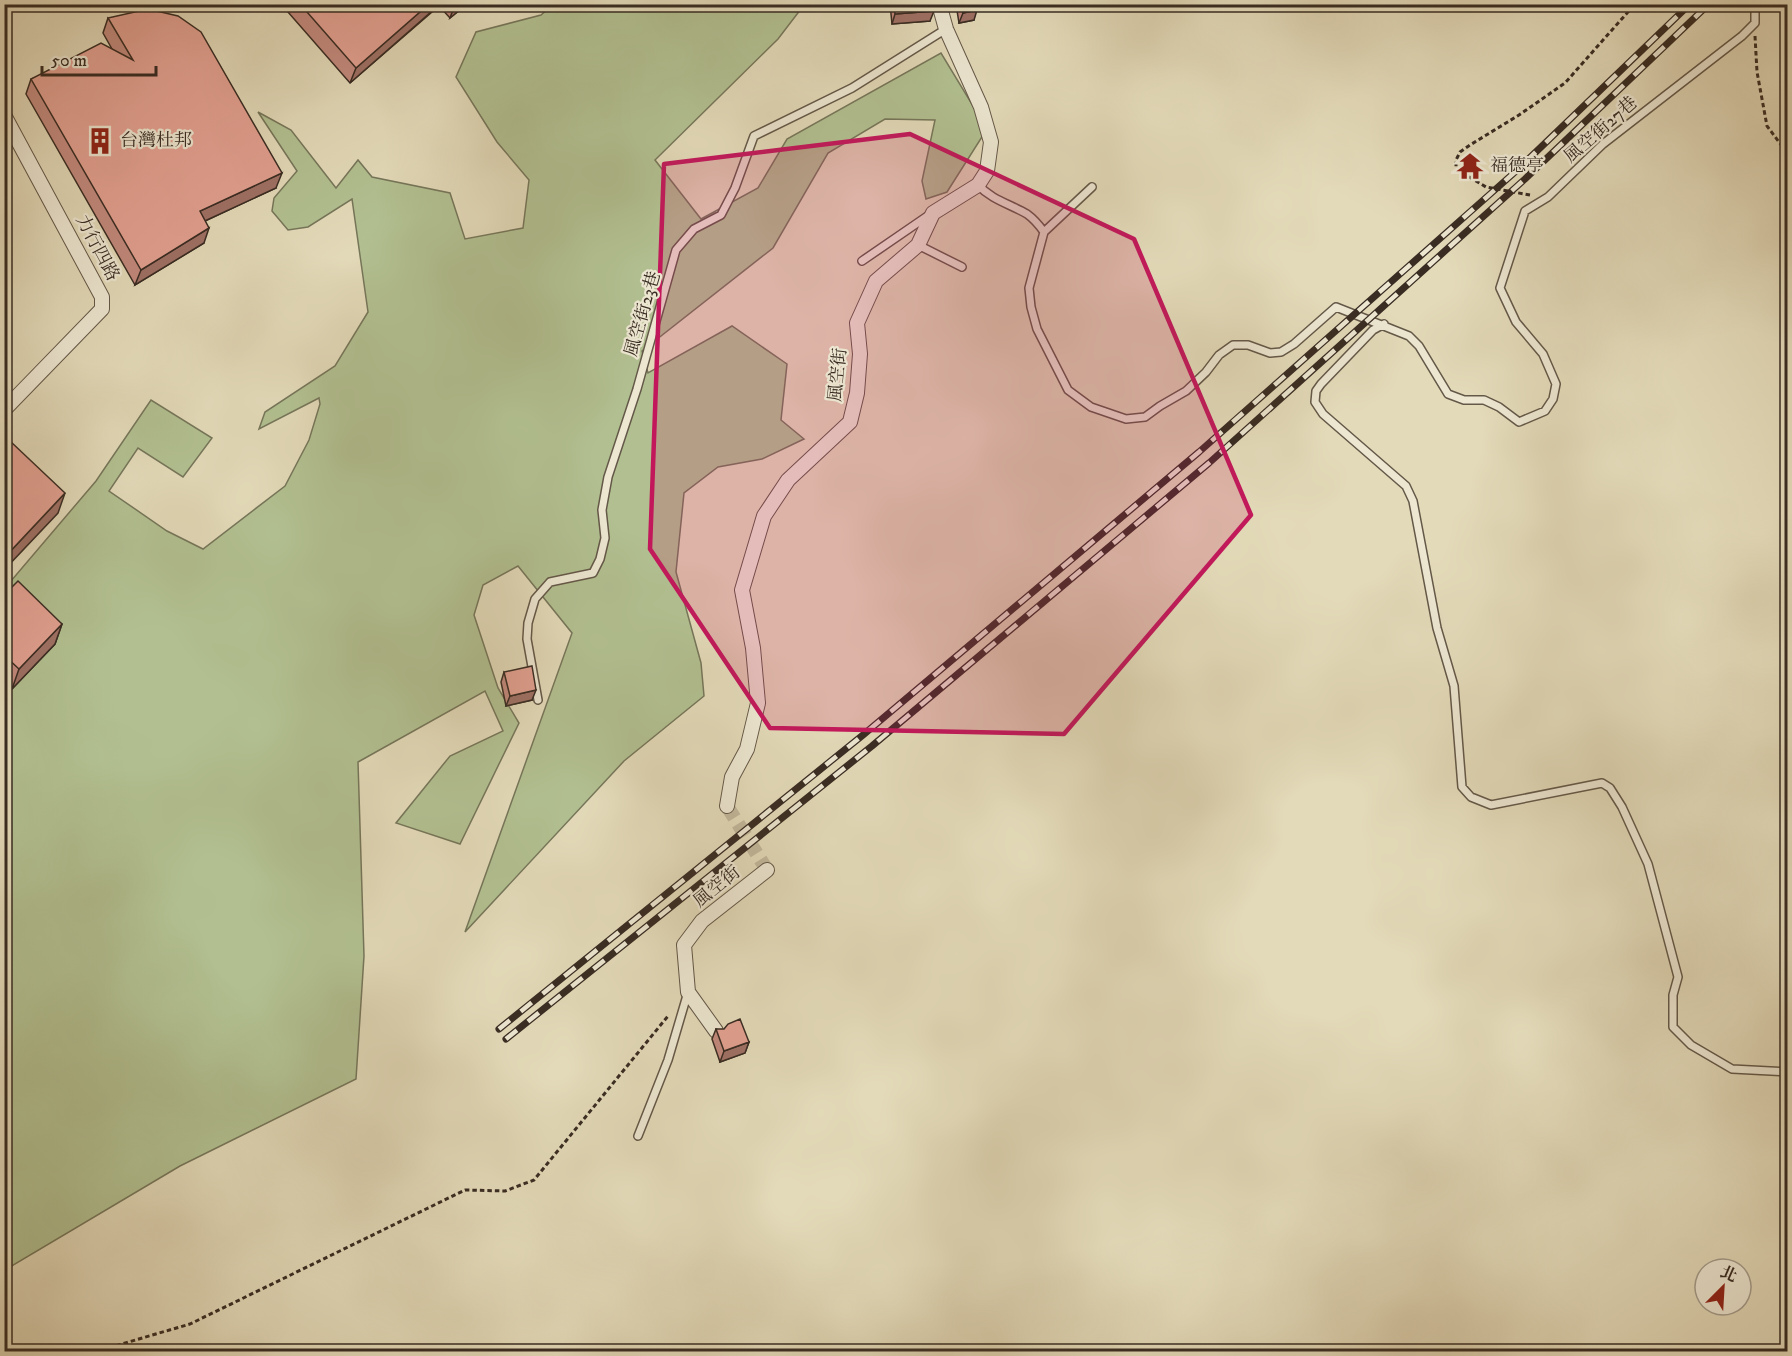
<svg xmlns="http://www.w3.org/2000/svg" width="1792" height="1356" font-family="'IM FELL DW Pica','Noto Serif TC',serif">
<rect width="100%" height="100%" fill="#e3dab9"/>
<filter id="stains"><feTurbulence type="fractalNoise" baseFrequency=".00333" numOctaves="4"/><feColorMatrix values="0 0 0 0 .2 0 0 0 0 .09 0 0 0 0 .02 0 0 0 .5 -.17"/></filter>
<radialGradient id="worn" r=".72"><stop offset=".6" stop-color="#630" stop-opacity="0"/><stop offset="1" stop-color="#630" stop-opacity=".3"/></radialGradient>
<path fill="#b2c091" stroke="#76765a" stroke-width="1.5" d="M552 5H804L778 39 655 160 701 219 758 188 787 139 941 53 987 129 947 192 926 199 922 181 935 120 885 119 828 153 773 248 642 351 648 373 732 326 787 364 781 420 804 439 762 459 718 467 684 493 676 572 701 663 704 696 624 761 465 932 572 633 518 566 483 585 474 615 498 688 519 723 460 844 396 823 450 756 503 731 485 691 358 762 364 956 356 1079 180 1166 5 1270V588L96 481 151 400 212 438 183 477 138 448 109 491 167 531 203 549 285 486 309 440 320 404 319 398 259 429 265 412 335 366 368 312 352 199 308 227 288 230 272 211 274 198 297 171 258 112 291 130 336 188 358 160 372 177 450 193 465 239 523 228 529 180 497 142 456 77 476 32 541 15Z"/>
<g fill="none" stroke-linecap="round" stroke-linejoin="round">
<path stroke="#c1b79b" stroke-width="14" stroke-dasharray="14 7" stroke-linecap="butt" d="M727 806 767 870"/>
<defs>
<path id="lane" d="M978 185C992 200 1010 204 1027 214 1034 219 1039 225 1044 232L1029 288 1031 307 1037 329 1068 390 1091 407 1126 419 1145 417 1160 406 1186 391 1206 372 1219 355 1233 345H1248L1270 353 1281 352 1294 344 1336 307 1409 336 1419 346 1448 394 1464 400H1484L1499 407 1519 422 1545 411 1553 399 1556 384 1543 354 1516 322 1500 288 1525 211 1548 197 1603 144 1742 36 1755 23V4
M1044 232 1092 187
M918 245 962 267
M862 261 929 215
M1384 324 1373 330 1321 384 1316 391 1315 402 1323 414 1406 486 1413 501 1437 628 1454 686 1462 787 1471 797 1491 805 1602 783 1610 788 1622 807 1648 864 1678 977 1673 995V1027L1691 1045 1732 1069 1788 1072
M538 700 527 639 528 623 535 599 550 582 593 573 600 559 605 538 602 510 608 477 637 389 676 250 694 229 721 215 735 188 754 136 852 88 946 29
M638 1136 668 1060 688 992"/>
<path id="street" d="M4 115 102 297V309L4 410
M727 806 732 777 747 749 758 703 753 648 742 590 764 516 788 480 850 422 857 393 860 354 857 323 876 281 918 245 933 213 978 185 987 171 991 142 981 107 946 29 939 4
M716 1031 688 992 684 945 702 921 767 870"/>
</defs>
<use href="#lane" stroke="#645848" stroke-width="10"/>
<use href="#street" stroke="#645848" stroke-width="16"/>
<path stroke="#392c23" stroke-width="3" stroke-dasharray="4.5 3" stroke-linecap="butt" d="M1755 36 1757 72 1767 126 1788 154
M1530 195 1486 187 1456 169V160L1460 152 1470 145 1519 115 1565 83 1635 4
M4 1350 115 1346 190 1324 465 1190 505 1191 534 1180 668 1016"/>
<use href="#lane" stroke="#ede7d2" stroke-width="7"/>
<use href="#street" stroke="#ede7d2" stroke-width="14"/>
<defs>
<path id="rail" d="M499 1029 863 735 1199 452 1515 172 1690 4
M506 1039 872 746 1209 463 1525 179 1709 4"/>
</defs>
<use href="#rail" stroke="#392c23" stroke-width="7"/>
<use href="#rail" stroke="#ede7d2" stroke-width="4.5" stroke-dasharray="14" stroke-linecap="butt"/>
</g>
<path fill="#c38a7e" stroke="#392c23" stroke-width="1.5" d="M281 4H467L450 18 439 6 350 83Z
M890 4H933L930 21 892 24Z
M956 4H976L974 20 959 23Z
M108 18 276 188 205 221 204 243 135 285 26 94 31 79 112 49 103 33Z
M4 595 62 624 55 644 12 689 4 682Z
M504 672 532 700 506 706 501 682Z
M716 1029 749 1042 745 1053 720 1062 712 1039Z"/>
<path fill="#9f7166" stroke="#392c23" stroke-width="1.5" d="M429 4H440L350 83 356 68Z
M455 4H467L450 18Z
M977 10 974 20 959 23 963 13Z
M934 11 930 21 892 24 895 14Z
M282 173 276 188 194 226 200 211Z
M209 228 204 243 135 285 141 270Z
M65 493 58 513 4 570V558Z
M62 624 55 644 12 689 19 669Z
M536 690 532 700 506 706 510 696Z
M749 1042 745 1053 720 1062 724 1051Z"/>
<path fill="#e3a192" stroke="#392c23" stroke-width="1.5" d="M300 4H429L356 68Z
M894 4H933L934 11 895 14Z
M961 4H976L977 10 963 13Z
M148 9 178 16 201 32 282 173 200 211 209 228 141 270 31 79 101 43 133 60 108 18Z
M10 441 65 493 4 558V447Z
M18 581 62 624 19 669 4 655V595Z
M532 666 536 690 510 696 504 672Z
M740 1019 749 1042 724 1051 716 1029H724L728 1024Z"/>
<path fill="#c2185b" fill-opacity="0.2" stroke="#c2185b" stroke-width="4.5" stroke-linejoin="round" d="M910 134 1134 239 1251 515 1064 734 770 728 650 549 664 164Z"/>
<defs>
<symbol id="building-bare" viewBox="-9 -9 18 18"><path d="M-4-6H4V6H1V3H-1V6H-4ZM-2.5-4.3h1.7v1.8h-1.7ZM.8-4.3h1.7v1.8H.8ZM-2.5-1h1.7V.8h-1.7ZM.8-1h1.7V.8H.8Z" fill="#8f2418" stroke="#ede7d2" stroke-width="2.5" paint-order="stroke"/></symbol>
<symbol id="temple-bare" viewBox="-9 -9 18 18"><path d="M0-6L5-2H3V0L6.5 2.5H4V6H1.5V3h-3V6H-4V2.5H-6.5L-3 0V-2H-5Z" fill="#8f2418" stroke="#ede7d2" stroke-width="2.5" paint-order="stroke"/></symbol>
</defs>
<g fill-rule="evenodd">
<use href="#building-bare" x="81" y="122" width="38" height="38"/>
<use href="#temple-bare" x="1451" y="147" width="38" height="38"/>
</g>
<g text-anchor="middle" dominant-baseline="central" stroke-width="4.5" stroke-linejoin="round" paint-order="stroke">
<g font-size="18" fill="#392c23" stroke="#ede7d2">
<text transform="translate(1601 130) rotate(-41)">風空街27巷</text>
<text transform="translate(97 248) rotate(62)">力行四路</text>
<text transform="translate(643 314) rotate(-74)">風空街23巷</text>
<text transform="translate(838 375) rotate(-84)">風空街</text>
<text transform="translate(717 887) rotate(-39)">風空街</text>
</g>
<g font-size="18" fill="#392c23" stroke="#ede7d2" text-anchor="start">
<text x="120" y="141">台灣杜邦</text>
<text x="1490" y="166">福德亭</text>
</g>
</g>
<rect width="1792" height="1356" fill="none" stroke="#e3dab9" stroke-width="24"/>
<rect x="6" y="6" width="1780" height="1344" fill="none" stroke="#392c23" stroke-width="3"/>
<rect x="12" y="12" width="1768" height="1332" fill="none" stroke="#392c23" stroke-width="1.5"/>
<g transform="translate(1723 1287) rotate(24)"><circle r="28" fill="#ede7d2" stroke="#a59c8c" stroke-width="1.5"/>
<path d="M0-4.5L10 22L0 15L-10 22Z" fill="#8f2418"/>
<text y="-9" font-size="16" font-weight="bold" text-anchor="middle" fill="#392c23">北</text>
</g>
<path d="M42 66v9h114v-9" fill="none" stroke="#392c23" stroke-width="3"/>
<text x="51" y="66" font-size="18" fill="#392c23" stroke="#ede7d2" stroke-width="4.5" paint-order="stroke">50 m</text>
<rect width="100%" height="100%" filter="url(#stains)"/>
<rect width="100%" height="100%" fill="url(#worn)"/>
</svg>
